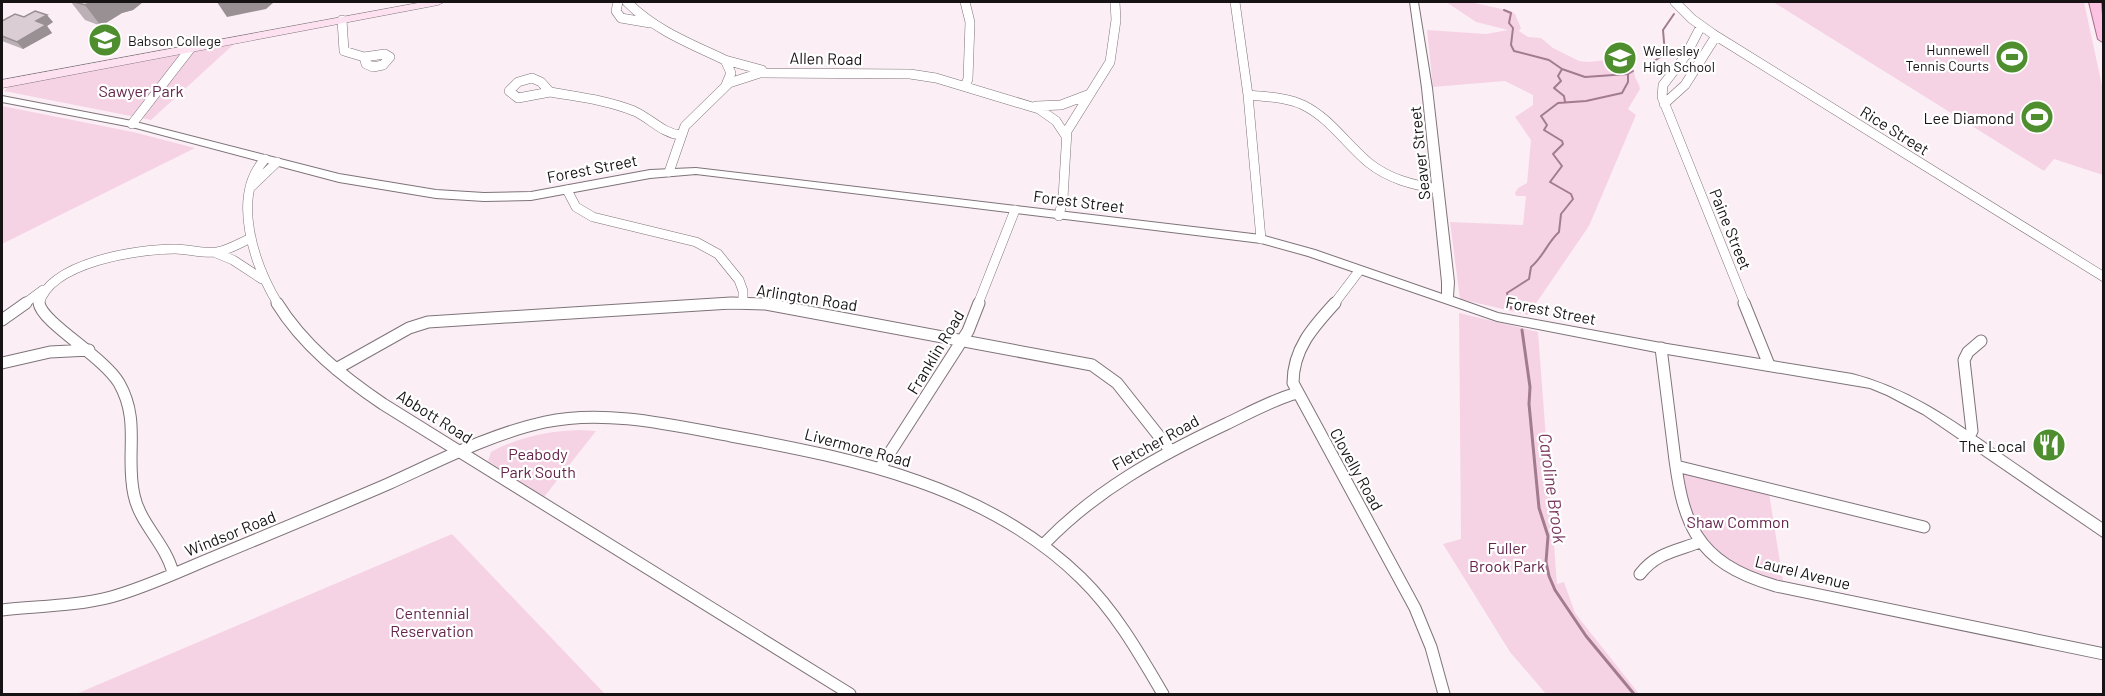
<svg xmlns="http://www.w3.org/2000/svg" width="2105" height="696" font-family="Barlow,sans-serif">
<rect width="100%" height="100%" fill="#fbeff5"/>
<path fill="#f6d3e4" d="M1446 2H1470L1511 11 1515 14 1521 28 1519 31 1528 37 1541 38 1553 48 1579 61 1589 62 1613 59 1634 70C1634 79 1639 82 1640 89L1628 109 1636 115 1589 226 1528 315 1460 299 1450 222 1523 225 1526 196H1516L1515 193 1518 188 1527 183 1531 140 1515 117 1533 105V95L1505 81 1433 87 1427 30 1486 34 1508 30 1476 22Z
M1773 2H2084L2103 90V175L2054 159 2044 171Z
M234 44 151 120 4 91 10 86Z
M2 106 133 132 195 148 2 244Z
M1459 313 1538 332 1557 584 1564 582 1575 613 1639 694H1546L1510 652 1443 544 1461 539Z
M579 430 596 431 544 497 488 461 491 452C518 437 549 431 579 430Z
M1683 472 1769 493 1783 581C1751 574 1713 558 1697 527 1689 510 1686 491 1683 472Z
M452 534 605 694H76Z"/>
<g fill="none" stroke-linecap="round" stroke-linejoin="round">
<path stroke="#a27b8f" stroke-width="2" d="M1504 10 1511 13 1509 23 1513 28 1511 45 1514 51 1549 60 1562 69 1558 76 1561 81 1554 88 1564 96 1565 102
M1645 67 1665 54 1663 30 1674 14
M1562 69 1585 77 1628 74
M1510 304 1507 293 1529 279 1531 267C1544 256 1547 243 1559 232L1561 214 1573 199 1571 194 1550 182 1562 166 1553 154 1563 144 1562 141 1544 130 1547 125 1541 116 1558 103 1586 101 1622 93 1628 82V74L1633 71"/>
<path stroke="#a27b8f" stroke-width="3" d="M1510 303 1511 308
M1522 330 1530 387 1529 404 1539 508 1548 536 1546 562 1549 576 1555 590 1586 636 1634 694"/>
<defs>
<path id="minor-far1" d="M618 2 616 11 621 18 650 23
M627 2C655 30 689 43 725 60L731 73 726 85
M965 2 970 22 968 79 965 86
M1235 2 1248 95 1261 239
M1675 2 1692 19 1713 34 2104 277
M342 20 344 51 364 57
M1701 26 1686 55 1663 85 1662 97 1745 304
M385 54 390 57 383 65 373 67 366 64 364 57Z
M725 60 762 70
M532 78 541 82 550 92 518 98 509 91 518 82Z
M550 92C578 97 607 100 634 111 650 118 662 133 680 135
M1248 95C1266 97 1286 97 1303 105 1330 118 1346 144 1369 163 1389 179 1413 185 1438 189
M1664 104 1685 85 1716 36
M1036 106 1061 105 1090 94
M132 124 190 49
M265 159C230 197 255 266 278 304
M669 172 685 126 729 83 760 73 910 74 936 78 1039 109 1056 121 1066 136
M252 186 277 162
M567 190 576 207 593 217 696 242 718 254 739 280 743 291V303
M1059 216 1063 198 1067 131 1110 62 1116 20 1115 2
M216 253 233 260 262 279
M24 304 43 290
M39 304C50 262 138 249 175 249 189 249 203 254 217 252 229 250 240 243 251 238
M714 304H766
M978 304 1015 210
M1334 304 1359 271"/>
<path id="minor" d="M39 303C42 323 103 356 119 383 141 421 125 456 134 495 140 524 166 544 173 573
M277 303C303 345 343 377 383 404L850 694
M1335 303C1313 327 1293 349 1293 383L1415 608 1431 647 1444 694
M1744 303 1769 365
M2 320 26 303
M1661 348C1665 380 1669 412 1673 444 1682 522 1693 562 1776 586L2104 654
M2 363 50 352 89 350
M336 369 409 328 428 322 731 303 766 304 1092 365 1117 383 1170 450
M1968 438 1972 431 1964 360 1968 352 1981 341
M1676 466 1924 527
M880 468 968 331 979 303
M1044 544C1096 490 1158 456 1226 424 1249 413 1272 400 1297 393
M1640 574C1656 553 1676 551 1700 542
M2 610C38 606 76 606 111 597 147 587 180 571 214 557 272 533 330 509 388 484 439 461 490 434 545 422 605 409 672 425 731 436 856 459 987 486 1081 578 1115 611 1139 653 1163 694"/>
<path id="tertiary" d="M1410 2H1418L1432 88 1454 282 1453 297 1498 313 1661 343 1852 374C1907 388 1951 419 1997 451 2033 476 2068 500 2104 524V538L1923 414 1887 395 1870 388 1661 353 1497 321 1308 256 1261 243 696 174 650 178 531 200 484 201 436 198 339 182 132 127 2 102V96L132 121 339 174 436 190 484 193 531 192 650 170 696 168 1261 235 1315 250 1442 294V282L1422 88Z"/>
<path id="secondary" d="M423 2H444L438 5 2 88V80Z"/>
<path id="primary" d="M2089 2H2101L2104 43 2098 39Z"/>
</defs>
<use href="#minor-far1" stroke="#7e7379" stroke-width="10"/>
<use href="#minor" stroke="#7e7379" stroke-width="13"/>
<use href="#tertiary" stroke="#7e7379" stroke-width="2"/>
<use href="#secondary" stroke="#7e7379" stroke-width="1"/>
<use href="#primary" stroke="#a96b8d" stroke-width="2"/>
<use href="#minor-far1" stroke="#fff" stroke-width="9"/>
<use href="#minor" stroke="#fff" stroke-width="11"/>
<use href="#tertiary" fill="#fff" fill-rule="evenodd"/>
<use href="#secondary" fill="#fde1f0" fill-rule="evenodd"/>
<use href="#primary" fill="#fbc2e1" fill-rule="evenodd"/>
</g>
<path fill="#bbb0b5" d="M71 2H143L133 10 122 13 101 26 85 20Z
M2 21 53 22 47 26 52 33 23 49 2 41Z"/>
<path fill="#999094" d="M91 2H143L133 10 122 13 101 26 85 5Z
M217 2H280L273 3 266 9 227 17Z
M47 15 53 22 47 26 52 33 23 49 17 42 36 21Z"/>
<path fill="#dacdd3" stroke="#999094" stroke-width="1.5" d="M75 2H91L85 5Z
M35 11 47 15 36 21 46 25 17 42 2 36V21L15 14 24 17Z"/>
<defs>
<symbol id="university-disc" viewBox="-11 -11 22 22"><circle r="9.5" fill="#4f8e2f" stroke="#fff"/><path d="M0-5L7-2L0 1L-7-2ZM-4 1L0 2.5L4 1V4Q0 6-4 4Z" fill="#fff"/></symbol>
<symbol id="stadium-disc" viewBox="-11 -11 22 22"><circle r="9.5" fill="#4f8e2f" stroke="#fff"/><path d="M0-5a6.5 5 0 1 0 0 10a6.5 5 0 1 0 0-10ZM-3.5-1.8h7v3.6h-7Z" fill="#fff"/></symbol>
<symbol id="school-disc" viewBox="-11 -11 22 22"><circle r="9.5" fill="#4f8e2f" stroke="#fff"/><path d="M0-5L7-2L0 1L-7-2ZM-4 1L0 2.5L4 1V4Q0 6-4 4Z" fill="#fff"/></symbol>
<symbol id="restaurant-disc" viewBox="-11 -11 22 22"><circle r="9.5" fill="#4f8e2f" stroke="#fff"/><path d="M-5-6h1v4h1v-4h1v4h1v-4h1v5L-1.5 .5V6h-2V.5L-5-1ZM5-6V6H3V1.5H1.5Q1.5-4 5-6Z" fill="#fff"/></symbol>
</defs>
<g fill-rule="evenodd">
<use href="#university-disc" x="86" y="21" width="38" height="38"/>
<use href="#stadium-disc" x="1993" y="38" width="38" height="38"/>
<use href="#school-disc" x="1601" y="39" width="38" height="38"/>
<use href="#stadium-disc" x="2018" y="98" width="38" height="38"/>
<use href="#restaurant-disc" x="2030" y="426" width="38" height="38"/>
</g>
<g text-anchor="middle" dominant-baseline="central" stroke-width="4.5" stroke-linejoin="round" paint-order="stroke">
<g font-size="14" fill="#171315" stroke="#fff" text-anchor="start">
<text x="128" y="40">Babson College</text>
<text x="1989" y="49" text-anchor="end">Hunnewell<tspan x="1989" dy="16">Tennis Courts</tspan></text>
<text x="1643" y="50">Wellesley<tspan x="1643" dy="16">High School</tspan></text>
</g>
<g font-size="16" fill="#171315" stroke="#fff">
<text transform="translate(826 58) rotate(1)">Allen Road</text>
<text transform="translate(1895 130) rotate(32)">Rice Street</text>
<text transform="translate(1419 153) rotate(-96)">Seaver Street</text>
<text transform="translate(592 168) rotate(-11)">Forest Street</text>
<text transform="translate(1079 201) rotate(7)">Forest Street</text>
<text transform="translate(1731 229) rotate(68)">Paine Street</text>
<text transform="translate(807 297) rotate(9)">Arlington Road</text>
<text transform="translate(1551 310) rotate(11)">Forest Street</text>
<text transform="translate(935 352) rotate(-59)">Franklin Road</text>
<text transform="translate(435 416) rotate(32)">Abbott Road</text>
<text transform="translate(1155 442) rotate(-29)">Fletcher Road</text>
<text transform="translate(858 447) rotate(15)">Livermore Road</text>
<text transform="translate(1357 469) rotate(61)">Clovelly Road</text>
<text transform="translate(230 533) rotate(-22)">Windsor Road</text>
<text transform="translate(1803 572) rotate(14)">Laurel Avenue</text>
</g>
<g font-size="16" fill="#65254b" stroke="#fff">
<text x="141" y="90">Sawyer Park</text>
<text x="538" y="453">Peabody<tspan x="538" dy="18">Park South</tspan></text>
<text x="1738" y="521">Shaw Common</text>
<text x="1507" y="547">Fuller<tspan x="1507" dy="18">Brook Park</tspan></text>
<text x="432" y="612">Centennial<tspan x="432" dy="18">Reservation</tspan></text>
</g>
<g font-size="16" fill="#171315" stroke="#fff" text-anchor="end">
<text x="2014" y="117">Lee Diamond</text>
<text x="2026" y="445">The Local</text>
</g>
<g font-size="18" font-style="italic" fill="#7d3a60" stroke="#fff">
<text transform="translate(1553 488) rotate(82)">Caroline Brook</text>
</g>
</g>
<rect width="2105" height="696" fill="none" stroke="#171315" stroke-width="6"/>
</svg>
